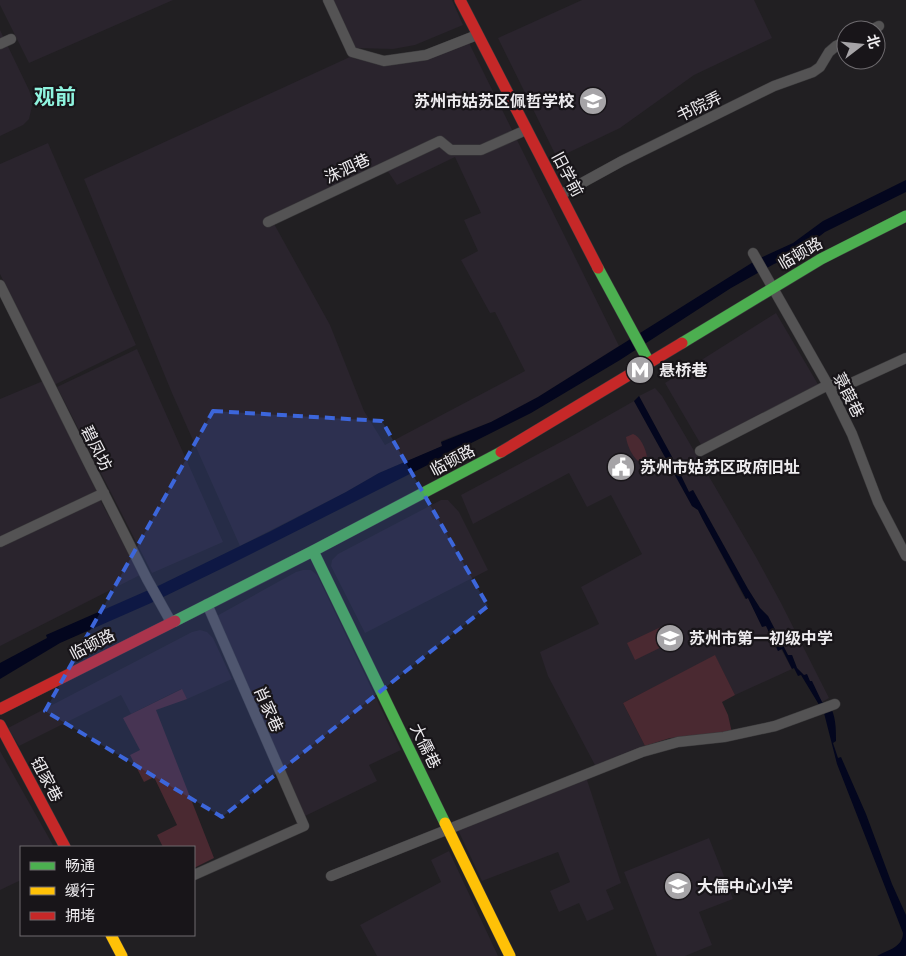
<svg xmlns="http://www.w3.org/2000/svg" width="906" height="956" font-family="'Archivo Narrow','Noto Sans SC',sans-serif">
<rect width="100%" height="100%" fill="#211f22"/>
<path fill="#2a242d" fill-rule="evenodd" d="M0 0H173L29 63 0 5Z
M333 0H452L463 25 415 45 393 49 355 48Z
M582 0H754L772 38 694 75 620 128 557 158 498 38Z
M0 30 29 90 33 102 29 119 23 125 0 136Z
M468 41 619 346 538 397 491 422 441 441 443 446 379 473 346 492 240 546 172 393 84 179 352 56 356 59 390 62ZM455 157 481 213 464 220 478 251 461 260 490 313 495 312 525 371 385 445 364 411 330 325 273 222 387 170 397 185Z
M48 143 110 287 136 345 54 385 0 274V164Z
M776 313 819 386 703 448 665 383Z
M137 349 223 542 152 573 57 387Z
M43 381 97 492 4 537 0 536V399Z
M655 388 662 396 756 557 781 603 829 698 822 702 810 682 797 668 792 655H788L768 616 760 608 748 589 693 490 689 492 671 455 639 396Z
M634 401 692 506 698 510 703 520 745 599 748 598 762 626 766 625 778 651 781 649 792 669 735 695 715 656 623 703 645 746 596 767 548 676 540 652 599 624 581 587 642 554 611 495 587 507 569 473 473 524 461 495 574 435Z
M99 498 140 575 0 646V548Z
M441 500H448L459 512 488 570 365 633 331 566 332 560 338 554Z
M303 570H311L317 575 401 750 369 765 377 781 305 816 215 617 296 572Z
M200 630 207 632 213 638 232 679 187 699 181 689 131 714 121 695 19 746 8 728 192 632Z
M0 751 54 847H21V880L0 890Z
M586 777 621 883 606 890 614 909 587 921 579 903 559 912 550 891 570 882 558 852 482 881 458 830Z
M709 838 733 899 699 912 712 945 685 956H657L624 872Z
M449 851 498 956H377L360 925 441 882 431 860Z"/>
<path fill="#4a2931" d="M633 434C640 436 646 449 647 457L644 460 638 461C632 456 627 445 626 437Z
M665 625 674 641 635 660 627 643Z
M715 655 735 695 722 702 728 715 732 733 670 738 645 746 623 703Z
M182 689 187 699 156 710 214 858 194 868V847H163L157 835 177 825 154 777 144 782 130 755 140 750 123 718Z"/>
<path fill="#03061e" d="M906 180V192L825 232 794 256 774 264 731 288 620 360 531 413 227 566 151 603 60 643 0 679V663L47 638 46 635 160 585 269 532 346 492 379 473 442 446 441 442 491 422 538 397 758 259 793 243 823 221Z
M639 396 671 455 689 492 693 490 748 589 760 608 768 616 788 655H792L797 668 804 675 807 674 810 681H812L822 702 829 704C836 716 836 728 836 741L833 743 838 758 841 757 866 814 892 884 906 915V955L904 956H877C888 950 903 947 903 933L837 764 824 713 801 675 798 676 794 668 792 669 782 649 778 651 766 626 762 627 748 598 746 599 703 520 698 510 692 506 634 401Z"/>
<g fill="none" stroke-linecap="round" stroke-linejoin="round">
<defs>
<path id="street" d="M328 0 352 52 384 61 426 55 477 35
M871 30 879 26
M0 44 11 39
M560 195 622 161 774 86 813 72 820 67 829 52 836 46 846 41
M268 222 440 141 451 150H481L526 130
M753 253 828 385 852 434 878 502 906 556
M0 285 89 464 147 579 171 622
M700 451 828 385H847L906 358
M0 542 104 493
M194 875 304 826 207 604
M331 876 642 752 678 742 724 737 775 726 835 704"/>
<path id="fast" d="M598 268 649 362
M682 343 821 259 906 216
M313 551 445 823
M175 621 313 551 501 452"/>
<path id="slow" d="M445 823 510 956
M111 935 122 956"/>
<path id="jam" d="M460 0 598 268
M501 452 682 343
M0 709 175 621
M0 725 65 847"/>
</defs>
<use href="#street" stroke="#3b3a3c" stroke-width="11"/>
<use href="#fast" stroke="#3b3a3c" stroke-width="12"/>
<use href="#slow" stroke="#3b3a3c" stroke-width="12"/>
<use href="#jam" stroke="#3b3a3c" stroke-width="12"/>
<use href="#street" stroke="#545354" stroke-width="10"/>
<use href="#fast" stroke="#4caf50" stroke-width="11"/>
<use href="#slow" stroke="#ffc107" stroke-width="11"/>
<use href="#jam" stroke="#c62828" stroke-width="11"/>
</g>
<path fill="#3c66db" fill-opacity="0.2" stroke="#3c66db" stroke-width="4" stroke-dasharray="10 6" stroke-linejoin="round" d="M213 411 382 421 488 606 222 817 45 711Z"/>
<defs>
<symbol id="school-disc" viewBox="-11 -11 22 22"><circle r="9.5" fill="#a6a4a7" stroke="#181519"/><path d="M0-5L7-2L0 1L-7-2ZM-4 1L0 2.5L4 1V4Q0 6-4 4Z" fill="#fff"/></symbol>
<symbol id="metro-disc" viewBox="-11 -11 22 22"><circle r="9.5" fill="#a6a4a7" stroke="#181519"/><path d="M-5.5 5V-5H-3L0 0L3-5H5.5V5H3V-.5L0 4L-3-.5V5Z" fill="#fff"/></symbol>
<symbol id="civic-disc" viewBox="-11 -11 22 22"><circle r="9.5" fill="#a6a4a7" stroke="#181519"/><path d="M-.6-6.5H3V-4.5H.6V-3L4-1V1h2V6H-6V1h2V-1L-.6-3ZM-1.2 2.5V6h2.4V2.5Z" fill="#fff"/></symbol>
</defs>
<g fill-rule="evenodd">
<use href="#school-disc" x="577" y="85" width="32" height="32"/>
<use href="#metro-disc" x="624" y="354" width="32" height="32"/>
<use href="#civic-disc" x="605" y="451" width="32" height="32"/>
<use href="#school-disc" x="654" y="622" width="32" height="32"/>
<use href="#school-disc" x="662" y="870" width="32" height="32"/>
</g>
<g text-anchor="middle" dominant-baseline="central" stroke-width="4.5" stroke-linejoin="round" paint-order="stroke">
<g font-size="16" font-weight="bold" fill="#eeecef" stroke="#181519" text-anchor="start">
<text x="574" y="101" text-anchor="end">苏州市姑苏区佩哲学校</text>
<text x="659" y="370">悬桥巷</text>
<text x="640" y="467">苏州市姑苏区政府旧址</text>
<text x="689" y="638">苏州市第一初级中学</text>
<text x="697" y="886">大儒中心小学</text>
</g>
<g font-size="16" fill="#eeecef" stroke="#181519">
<text transform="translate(699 106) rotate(-26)">书院弄</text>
<text transform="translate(347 168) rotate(-25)">洙泗巷</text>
<text transform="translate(568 174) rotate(62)">旧学前</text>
<text transform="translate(800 253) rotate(-30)">临顿路</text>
<text transform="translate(849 395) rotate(63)">菉葭巷</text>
<text transform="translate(97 448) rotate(63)">碧凤坊</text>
<text transform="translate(452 460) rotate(-28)">临顿路</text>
<text transform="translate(92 644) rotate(-27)">临顿路</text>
<text transform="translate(269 709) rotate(66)">肖家巷</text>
<text transform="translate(426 746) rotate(64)">大儒巷</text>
<text transform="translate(47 779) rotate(62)">钮家巷</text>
</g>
<g font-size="21" font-weight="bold" fill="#8ff4df" stroke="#181519">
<text x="55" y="96">观前</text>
</g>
</g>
<rect x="20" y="846" width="175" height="90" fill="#181519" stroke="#6e6b6f"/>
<rect x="30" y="862" width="25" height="8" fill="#4caf50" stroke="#6e6b6f"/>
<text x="65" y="871" font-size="15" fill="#eeecef">畅通</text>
<rect x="30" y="887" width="25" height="8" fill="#ffc107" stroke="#6e6b6f"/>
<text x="65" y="896" font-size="15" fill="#eeecef">缓行</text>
<rect x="30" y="912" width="25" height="8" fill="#c62828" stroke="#6e6b6f"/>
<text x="65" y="921" font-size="15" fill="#eeecef">拥堵</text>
<g transform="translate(861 45) rotate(74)"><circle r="24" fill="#181519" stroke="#6e6b6f"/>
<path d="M0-4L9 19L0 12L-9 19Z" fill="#a6a4a7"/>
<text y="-8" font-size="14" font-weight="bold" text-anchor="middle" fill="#eeecef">北</text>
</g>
</svg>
